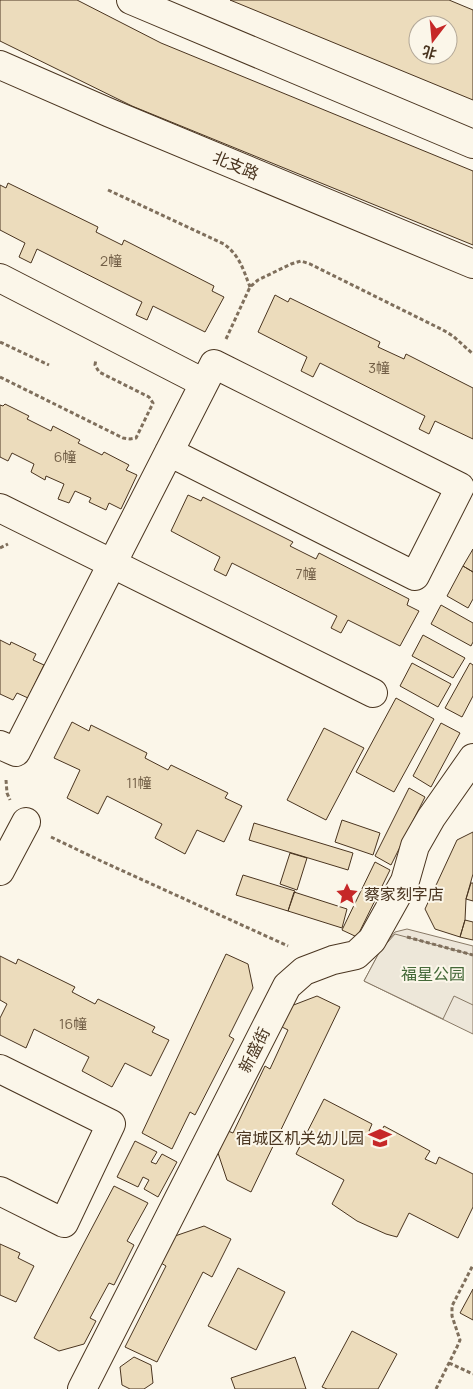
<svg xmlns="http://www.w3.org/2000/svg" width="473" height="1389" font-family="Manrope,'Noto Sans SC',sans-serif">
<rect width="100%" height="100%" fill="#fbf6e9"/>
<path fill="#ede6d9" stroke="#887966" d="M407 929 473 946V1034L364 981 380 951 395 932Z"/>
<path fill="#ede7d9" stroke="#887966" d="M395 934 473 955V1005L454 996 443 1019 364 981 380 951Z"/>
<path fill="#ecdcbc" stroke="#4a3520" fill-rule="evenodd" d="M0 0H77L161 43 473 171V245L132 106 0 41Z
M230 0H449L473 10V100ZM418 25H448V55H418Z
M8 183 98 227 96 232 122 245 124 240 214 286 212 291 224 297 205 332 153 306 147 320 136 315 142 302 37 249 31 263 19 257 25 243 0 230V185L6 188Z
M275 295 288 302 290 298 380 342 378 347 404 359 406 354 473 388V439L435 421 429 434 419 429 425 416 320 363 313 377 301 371 307 357 258 332Z
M5 404 29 416 27 419 51 431 53 426 80 440 78 443 102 455 104 452 129 465 126 470 137 475 121 509 109 503 106 510 89 502 91 498 75 491 69 503 58 499 64 484 46 476 45 480 31 472 34 464 12 453 8 461 0 457V405L3 406Z
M188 495 201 501 203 497 293 542 290 546 316 559 319 553 409 599 407 605 419 611 400 646 348 620 341 633 331 628 337 616 232 563 226 576 214 570 220 557 171 531Z
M473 549V572L463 566Z
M463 566 473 572V599L468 608 447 596Z
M441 605 473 623V642L471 646 431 624Z
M423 635 465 658 453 678 412 656Z
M0 640 10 645 11 642 36 654 33 660 44 665 28 698 17 693 13 700 0 694Z
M412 663 451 684 438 707 400 686Z
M470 663 473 665V696L462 717 445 708Z
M396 698 434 719 394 792 356 772Z
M72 722 89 731 91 725 147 753 145 758 168 770 171 765 228 793 225 798 242 806 224 842 197 830 185 854 155 838 162 824 107 796 98 814 67 798 80 770 54 758Z
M441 723 460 733 431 787 413 776Z
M324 728 364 748 326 820 287 800Z
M409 788 425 797 391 865 375 856Z
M342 820 380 833 373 855 335 842Z
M254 823 353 853 348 870 249 840Z
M473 832V874L466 899 465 920 460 937 435 929 425 909 457 840Z
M290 853 307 858 297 890 280 884Z
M375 862 390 870 357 937 342 930Z
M243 875 295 891 288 911 236 895Z
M471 883H473V901L466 899Z
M294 892 347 909 342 928 288 911Z
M465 920 473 922V940L460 937Z
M226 954 248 964 253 988 229 1036 234 1039 195 1115 190 1112 172 1149 142 1133Z
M0 956 16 964 18 959 75 987 72 992 95 1004 98 999 155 1027 152 1032 169 1040 151 1076 125 1063 112 1087 82 1071 89 1057 34 1029 26 1048 0 1035V1018L7 1004 0 1000Z
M317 996 340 1007 251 1192 227 1180 218 1153 228 1131 233 1133 265 1066 270 1069 288 1030 280 1026 291 1006Z
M324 1099 372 1124 369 1131 379 1136 384 1126 430 1151 425 1159 436 1164 439 1157 473 1174V1207L458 1238 409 1213 397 1237 386 1234 357 1221 332 1204 344 1180 296 1154Z
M135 1141 157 1152 151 1162 156 1164 162 1154 177 1162 158 1197 144 1189 149 1180 143 1177 138 1187 117 1177Z
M114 1186 148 1203 127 1241 134 1245 114 1285 109 1283 90 1318 96 1321 84 1344 59 1351 34 1338Z
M204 1226 231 1239 212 1277 203 1272 157 1362 125 1347 166 1266 161 1263 175 1236Z
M0 1244 20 1253 18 1258 34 1266 16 1302 0 1295Z
M238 1268 285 1292 256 1350 208 1326Z
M473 1289V1320L460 1313Z
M352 1331 397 1354 378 1389H327L322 1387Z
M134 1357 151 1365 153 1383 144 1389H130L122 1385 120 1367Z
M295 1357 306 1389H235L231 1378Z"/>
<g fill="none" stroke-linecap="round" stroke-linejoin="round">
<defs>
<path id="minor" d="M131 0 473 144
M0 65 110 113 473 264
M0 278 204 383
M0 508 373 693
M0 745 16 752 214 364 460 487 415 576 169 452
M0 871 26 822
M0 1069 111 1124 64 1223 0 1191
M82 1389 287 986 304 971 333 960 356 955 372 940 405 881 415 846 431 818 473 758"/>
</defs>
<use href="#minor" stroke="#4a3520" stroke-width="30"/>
<path stroke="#7f6f5c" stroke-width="3" stroke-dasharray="4 2.5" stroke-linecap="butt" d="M108 190 224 244C240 256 243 269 250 287
M226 339 250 287 258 280 291 264 301 261 310 264 443 330 453 336 473 354
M0 342 49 365
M0 377 123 438 130 439 136 438 153 403 149 397 99 372 95 365 96 359
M0 548 8 544
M6 780 7 793 10 800
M51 837 101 861 288 946
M407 937 473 955
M449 1363 473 1374
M436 1389 457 1347 460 1340 452 1316V1306L473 1265"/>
<use href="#minor" stroke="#fbf6e9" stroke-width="28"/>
</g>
<defs>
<symbol id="sight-bare" viewBox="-9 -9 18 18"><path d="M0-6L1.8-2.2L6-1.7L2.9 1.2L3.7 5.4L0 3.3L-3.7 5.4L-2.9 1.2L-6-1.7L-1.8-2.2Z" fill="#c62828" stroke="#fbf6e9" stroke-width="2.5" paint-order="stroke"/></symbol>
<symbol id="school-bare" viewBox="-9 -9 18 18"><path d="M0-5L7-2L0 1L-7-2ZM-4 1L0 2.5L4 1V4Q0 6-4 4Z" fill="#c62828" stroke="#fbf6e9" stroke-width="2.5" paint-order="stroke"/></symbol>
</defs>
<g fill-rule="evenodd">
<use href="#sight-bare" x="331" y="878" width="32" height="32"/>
<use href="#school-bare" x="364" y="1122" width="32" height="32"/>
</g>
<g text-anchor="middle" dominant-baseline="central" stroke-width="4" stroke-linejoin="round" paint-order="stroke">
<g font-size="14" fill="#725f47">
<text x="111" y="260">2幢</text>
<text x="379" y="367">3幢</text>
<text x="65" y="456">6幢</text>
<text x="306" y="573">7幢</text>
<text x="139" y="782">11幢</text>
<text x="73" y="1023">16幢</text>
</g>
<g font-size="16" fill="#4a3520" stroke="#fbf6e9">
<text transform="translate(236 165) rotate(23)">北支路</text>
<text transform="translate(254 1050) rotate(-63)">新盛街</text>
</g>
<g font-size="16" fill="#4a3520" stroke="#fbf6e9" text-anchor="start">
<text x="364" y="894">蔡家刻字店</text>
<text x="364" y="1138" text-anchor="end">宿城区机关幼儿园</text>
</g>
<g font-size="16" fill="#436837" stroke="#fbf6e9">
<text x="433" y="974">福星公园</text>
</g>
</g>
<g transform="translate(433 40) rotate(196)"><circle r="24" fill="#fbf6e9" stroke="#b4a999"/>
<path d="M0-4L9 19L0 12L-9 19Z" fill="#c62828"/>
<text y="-8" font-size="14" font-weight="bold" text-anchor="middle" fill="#4a3520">北</text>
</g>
</svg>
